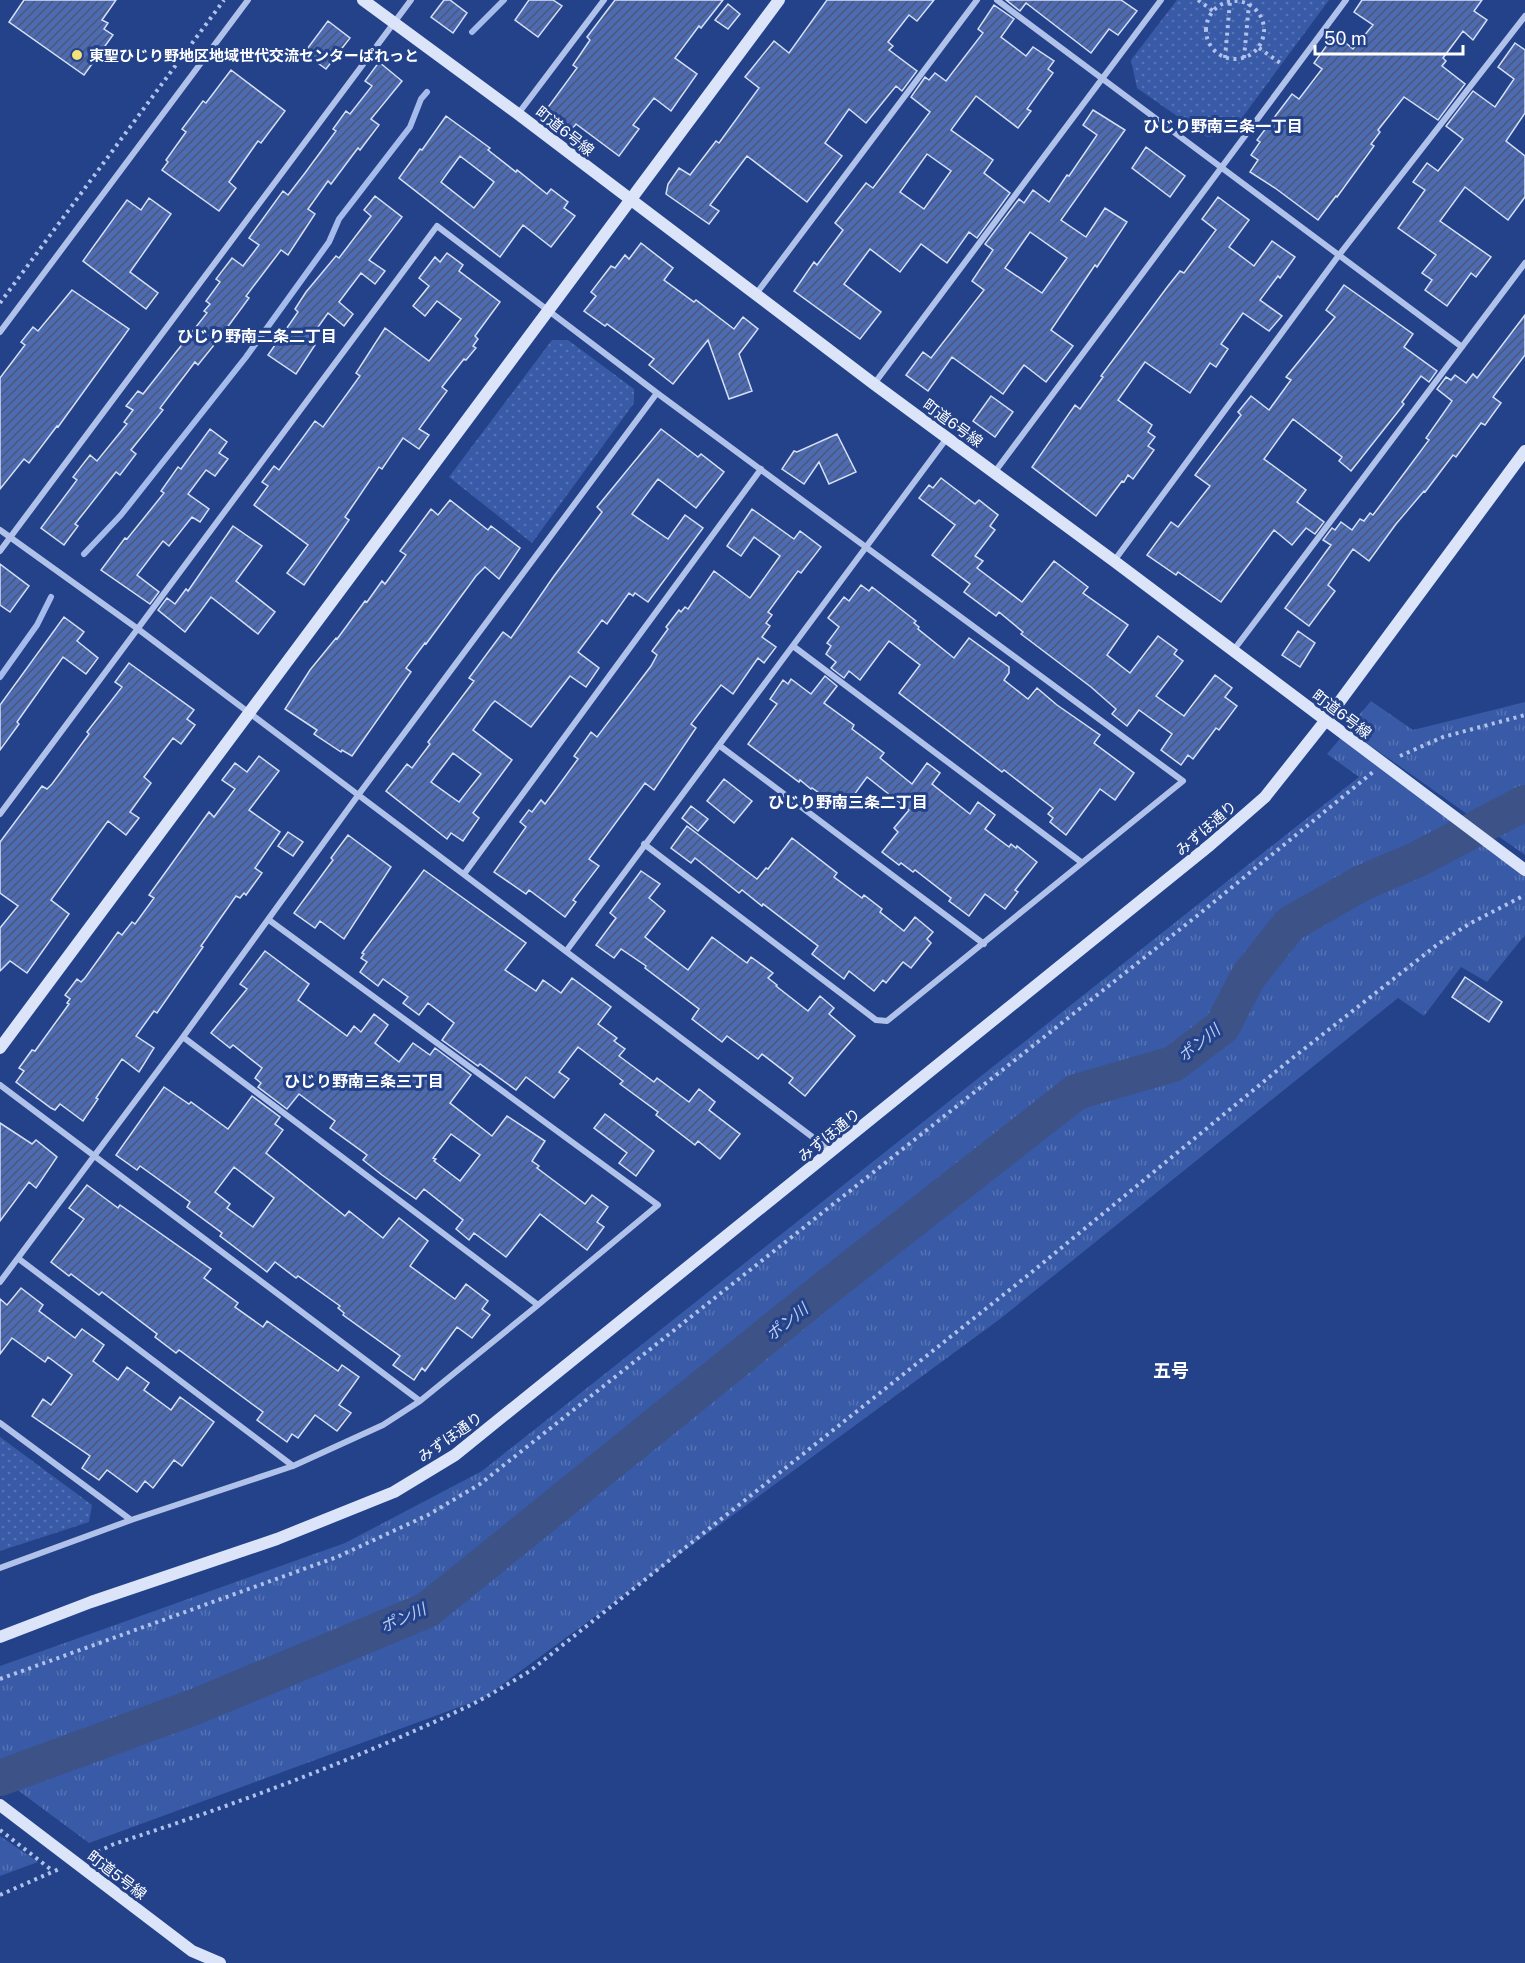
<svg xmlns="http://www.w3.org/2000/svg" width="1525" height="1963" font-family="'Public Sans','Noto Sans JP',sans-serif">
<defs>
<pattern id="grass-tufts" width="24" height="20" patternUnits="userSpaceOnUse" patternTransform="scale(1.5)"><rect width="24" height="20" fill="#385aa7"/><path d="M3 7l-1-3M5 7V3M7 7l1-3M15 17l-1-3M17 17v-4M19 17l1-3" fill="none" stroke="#5673b4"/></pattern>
<pattern id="park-dots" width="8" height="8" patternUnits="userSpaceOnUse" patternTransform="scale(1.5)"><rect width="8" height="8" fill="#385aa7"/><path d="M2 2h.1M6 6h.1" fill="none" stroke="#5673b4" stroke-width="1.8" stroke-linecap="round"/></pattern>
<pattern id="building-hatch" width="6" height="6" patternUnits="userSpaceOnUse" patternTransform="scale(1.5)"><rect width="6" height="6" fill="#4c6bb2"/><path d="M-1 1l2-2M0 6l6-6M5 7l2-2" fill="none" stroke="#4c5875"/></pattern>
</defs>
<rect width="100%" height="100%" fill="#23428a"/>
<path fill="url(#grass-tufts)" d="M1371 701 1413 730 1525 702V855L1347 729Z
M1344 734 1525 870V935L1487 982 1461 967 1424 1016 1398 998 1000 1319 484 1698 89 1843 0 1777V1666L345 1543 482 1471 1359 777 1327 754Z
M0 1836 38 1862 0 1876Z"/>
<path fill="url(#park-dots)" d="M1177 0H1329L1230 134 1207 137 1137 88 1131 60Z
M552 340H568L634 389V403L532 543 449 477Z
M0 1437 92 1505 89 1522 0 1551Z"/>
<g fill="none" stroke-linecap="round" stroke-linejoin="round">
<path stroke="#a5bbeb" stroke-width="6" d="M472 32 504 0
M84 554 121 515 246 357 329 242 339 219 410 127 421 99 427 92
M0 677 37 625 51 597"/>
<path stroke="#3d5388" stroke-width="36" d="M0 1778 197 1706 427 1610 821 1292 1076 1092 1173 1064 1222 1027 1248 977 1290 924 1362 883 1418 859 1525 803"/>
</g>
<path fill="url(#building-hatch)" stroke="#d5e0f8" stroke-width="1.5" fill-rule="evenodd" d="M24 0H116L102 20 108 23 104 29 113 35 84 75 9 22Z
M444 0H450L467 13 453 33 431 17Z
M529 0H553L562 6 538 37 515 20Z
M615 0H723L701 28 699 26 675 58 697 74 671 111 654 98 633 125 639 129 619 156 576 124 572 129 546 110 577 68 573 65 590 40 587 37Z
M827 0H934L917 21 909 15 888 42 893 46 889 50 917 71 902 91 896 86 866 123 849 109 825 143 842 156 807 202 747 156 710 205 719 211 709 224 666 194 668 184 679 168 690 175 716 141 719 143 759 88 745 77 774 41 789 53Z
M1006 0H1121L1137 11 1118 35 1109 29 1091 53 1026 3 1020 11Z
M1362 0H1482L1474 11 1487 20 1473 40 1463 31 1443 58 1446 61 1442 66 1465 84 1438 120 1404 97 1378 130 1380 132 1371 144 1374 146 1337 197 1336 196 1318 220 1275 188 1250 172 1258 160 1251 155 1260 142 1257 140 1292 94 1299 99 1322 69 1314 63 1335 34 1353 49 1373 25 1354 12Z
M728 4 740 14 728 29 715 20Z
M994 5 1014 19 1001 37 1026 56 1033 47 1054 61 1048 69 1053 73 1027 109 1031 111 1018 128 976 96 951 130 993 160 984 173 1010 193 977 238 969 232 947 263 921 244 900 272 870 249 844 284 881 312 860 339 794 291 814 262 817 265 843 230 835 223 866 183 873 188 930 112 911 97 925 77 929 80 935 73 946 81 983 33 978 29ZM927 154 951 171 924 209 900 192Z
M328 21 350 38 326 69 304 53Z
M1515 43 1525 50V113L1506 141 1525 156V197L1508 220 1465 187 1440 221 1491 257 1476 277 1471 273 1447 306 1425 290 1432 280 1422 273 1436 255 1398 228 1425 190 1413 182 1427 163 1438 171 1463 139 1446 126 1473 91 1495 107 1514 79 1498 67Z
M379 62 402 81 371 119 379 125 360 150 358 148 331 184 328 181 308 209 315 214 288 255 281 250 246 296 249 298 218 340 198 365 195 362 160 408 163 410 131 450 136 454 120 475 116 472 75 524 78 526 64 545 41 528 77 480 73 477 90 455 97 461 127 424 124 422 133 410 126 406 138 391 143 394 207 313 204 311 210 304 206 301 220 282 216 279 232 258 243 266 259 245 249 238 283 191 288 195 305 173 336 131 333 129 346 111 350 114 372 86 365 81Z
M231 70 285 111 261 143 258 141 229 182 236 188 219 211 162 170 168 162 166 160 186 132 182 129 203 101 206 103Z
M1093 110 1125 130 1061 220 1086 237 1105 208 1127 222 1097 267 1095 265 1051 330 1073 346 1046 382 1024 365 1003 394 952 357 928 391 906 375 923 352 931 358 984 290 972 281 993 250 985 244 1019 199 1024 203 1033 190 1049 202 1067 175 1069 176 1097 135 1083 125ZM1030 232 1067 258 1042 293 1005 268Z
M446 116 490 148 488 150 516 172 517 170 547 194 551 189 568 202 564 208 575 216 551 247 523 225 500 257 399 178 420 149 422 150ZM460 156 494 182 474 208 441 182Z
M1146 147 1185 176 1170 197 1132 168Z
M375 196 402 217 369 260 385 271 375 284 361 273 339 302 353 314 344 326 328 313 308 341 315 345 296 374 268 355 298 312 295 309 306 292 336 256 339 258 371 216 364 210Z
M1218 197 1249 220 1229 247 1254 266 1272 241 1295 257 1280 278 1278 276 1260 300 1282 316 1269 331 1243 313 1221 344 1228 349 1216 367 1210 363 1190 393 1145 362 1118 400 1152 425 1148 432 1155 437 1148 446 1154 450 1133 479 1128 475 1124 482 1122 481 1096 516 1032 467 1075 405 1080 409 1103 377 1101 376 1168 286 1180 271 1184 273 1216 230 1202 219Z
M149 198 171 214 130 272 158 293 146 309 83 261 127 200 141 210Z
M641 243 673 268 664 280 694 302 696 300 734 329 743 317 758 329 739 354 752 391 729 399 708 340 673 384 649 365 654 359 607 324 605 326 584 311 596 296 591 292 611 266 615 268 625 255 629 259Z
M447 253 463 265 459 271 500 302 475 336 478 339 473 346 476 348 466 360 464 359 442 387 447 391 419 429 429 435 419 449 403 438 382 469 379 467 345 517 349 520 304 585 287 573 308 545 254 505 268 486 262 482 274 466 279 470 315 421 323 427 360 376 356 373 385 328 429 361 461 319 437 301 425 316 413 306 429 286 419 278 435 257 440 262Z
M1344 285 1413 334 1404 347 1437 371 1429 382 1421 376 1402 402 1404 404 1351 471 1339 461 1342 457 1293 419 1264 459 1306 490 1297 502 1324 522 1315 534 1306 528 1292 545 1274 530 1221 602 1178 572 1176 575 1147 555 1171 522 1178 527 1210 486 1195 475 1241 415 1238 412 1251 396 1269 410 1291 380 1286 377 1335 317 1326 310Z
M72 290 129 329 58 427 57 426 29 463 24 459 0 489V378L25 345 21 342 33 327 38 331Z
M1525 315V355L1493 397 1501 403 1485 425 1481 423 1456 457 1453 455 1425 492 1424 491 1396 524 1369 561 1353 549 1328 585 1335 591 1309 626 1285 608 1331 545 1323 540 1332 528 1335 530 1341 522 1352 530 1360 519 1364 521 1370 513 1373 515 1429 440 1426 438 1452 401 1437 389 1446 377 1451 380 1455 375 1466 383 1473 374 1477 378Z
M991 396 1013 412 995 437 973 421Z
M210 429 227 442 219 453 228 459 215 476 206 470 188 494 209 509 200 522 192 517 169 546 163 541 137 575 159 592 150 604 101 570 125 538 127 539 164 493 161 491 178 467 181 469Z
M661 429 698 457 701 454 724 472 696 508 658 479 632 514 668 539 685 515 703 528 648 602 635 593 633 596 629 593 607 624 602 620 578 652 599 668 586 687 570 676 531 727 495 701 491 705 473 730 512 760 473 813 479 818 463 841 451 833 447 839 386 791 407 764 412 768 430 744 428 742 474 681 469 678 503 632 511 638 554 576 602 512 597 507ZM453 753 481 774 459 802 431 782Z
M837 434 856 472 829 484 819 462 804 484 782 469 794 451 797 452Z
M941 478 975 504 979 500 998 515 990 526 995 530 975 556 983 561 977 568 1022 602 1054 561 1088 587 1083 593 1128 625 1107 655 1130 673 1158 636 1177 650 1174 654 1183 661 1156 696 1184 716 1215 675 1232 688 1225 697 1237 706 1219 730 1216 728 1193 759 1188 755 1181 765 1161 750 1172 734 1139 710 1127 726 1112 714 1116 709 1091 687 1021 634 1023 632 999 612 996 616 964 592 970 584 932 555 955 525 919 498 929 485 933 488Z
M450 500 488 530 491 526 520 548 499 579 485 567 476 576 426 644 425 643 406 668 411 672 352 756 342 750 341 752 314 734 317 730 285 709 310 670 336 638 337 639 365 601 367 602 382 581 385 584 406 555 400 551 431 509 438 515Z
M752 509 794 539 800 531 821 547 801 573 798 571 768 612 772 615 766 623 770 626 762 637 776 647 764 663 758 658 733 694 721 685 691 724 696 728 654 790 645 783 589 859 599 866 573 900 576 902 565 917 529 890 526 894 494 872 526 827 520 822 529 810 532 812 541 800 545 804 578 759 574 756 591 732 597 737 651 666 657 655 652 651 668 629 666 627 679 610 681 612 685 607 688 609 714 571 750 598 780 556 754 537 741 556 727 546Z
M233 526 262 546 236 581 275 612 258 634 211 597 185 632 158 610 167 598 175 604 186 589 188 591Z
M0 564 29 586 10 612 0 605Z
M861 585 869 591 872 587 916 621 914 623 919 627 918 629 954 658 969 638 1009 667V673L1004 680 1028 699 1037 688 1057 705 1100 735 1094 743 1134 773 1115 800 1100 789 1066 835 1050 822 1053 818 1048 814 1053 808 1004 770 1002 772 899 693 920 665 889 641 860 680 849 671 844 678 831 668 836 662 826 654 831 646 827 643 839 627 828 618 844 597 849 601Z
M64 617 84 632 77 641 98 658 86 674 63 657 17 722 19 724 0 750V705Z
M1298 631 1315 643 1300 667 1282 655Z
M129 663 194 710 187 719 195 725 181 744 173 738 144 777 151 783 130 812 139 818 126 835 108 821 51 900 69 914 27 973 10 961 0 971V928L18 906 0 893V842L42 786 47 789 52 784 89 734 87 732 122 687 115 682Z
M825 676 837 686 824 703 854 725 852 729 884 753 880 758 912 784 927 763 940 773 932 784 970 814 978 802 995 815 985 829 1009 847 1011 844 1016 848 1017 846 1037 862 1015 890 1018 892 1005 909 985 894 969 916 949 901 951 898 915 870 913 872 901 863 899 865 882 852 898 832 894 828 909 810 867 777 843 810 812 788 811 789 800 780 799 782 748 744 777 704 770 699 783 680 788 684 791 679 811 694Z
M259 756 279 771 249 810 280 832 255 868 262 873 246 895 244 893 240 898 236 896 201 946 203 947 157 1013 154 1011 136 1036 154 1048 139 1072 122 1059 96 1098 98 1099 83 1121 60 1104 55 1110 51 1108 16 1082 24 1071 19 1068 32 1050 35 1051 69 1004 67 1003 70 999 65 995 77 979 81 982 85 978 118 932 122 935 132 922 135 924 154 898 149 895 209 812 214 817 235 789 222 780 235 763 247 772Z
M724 779 752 801 734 823 707 801Z
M691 806 708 819 698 831 682 818Z
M687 826 757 879 766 868 768 869 792 838 837 873 834 877 862 898 864 895 882 909 880 912 904 931 915 917 933 932 927 939 931 943 911 968 903 962 886 983 883 980 874 991 849 971 844 979 812 954 818 946 763 904 762 906 742 890 739 893 695 858 691 863 671 848Z
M288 832 303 842 293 856 278 846Z
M348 835 391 867 344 939 320 921 315 928 294 913 333 860 331 858Z
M424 870 526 943 505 970 536 991 543 980 561 993 572 978 611 1007 598 1024 617 1038 614 1041 625 1049 619 1056 654 1082 657 1078 689 1102 699 1089 715 1102 709 1110 740 1134 720 1159 698 1141 695 1145 656 1115 658 1112 620 1084 623 1081 578 1047 559 1072 569 1079 554 1098 526 1077 516 1090 480 1064 478 1066 442 1040 454 1023 428 1003 419 1015 403 1003 408 997 383 979 378 986 360 972 367 962 361 958 364 954 362 953Z
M641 871 660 884 649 898 665 911 645 937 688 970 712 937 747 963 751 957 773 973 768 978 777 985 776 986 808 1011 820 996 834 1008 829 1014 855 1036 805 1096 789 1083 793 1078 762 1054 758 1059 727 1036 722 1042 692 1019 699 1009 645 968 646 966 621 949 614 958 596 945 616 918 610 913Z
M265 951 309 984 298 1000 347 1036 354 1026 361 1032 374 1014 388 1025 375 1043 399 1062 413 1043 430 1055 435 1048 471 1075 450 1103 492 1136 507 1116 545 1141 532 1161 539 1166 537 1168 585 1204 592 1195 608 1207 597 1222 604 1227 587 1250 540 1214 506 1257 474 1233 469 1240 456 1229 463 1220 424 1189 416 1199 382 1175 363 1160 367 1155 330 1128 335 1121 299 1094 287 1109 258 1087 261 1083 255 1078 262 1068 233 1045 230 1048 211 1033 247 989 240 984ZM451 1134 480 1155 460 1181 434 1161 436 1159 433 1158Z
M1465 977 1502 1002 1489 1022 1452 997Z
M164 1087 189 1104 191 1102 228 1129 252 1096 280 1117 275 1124 283 1130 266 1153 345 1216 349 1211 383 1238 399 1218 428 1241 410 1266 455 1299 466 1284 488 1301 482 1309 490 1315 472 1338 457 1327 425 1371 422 1368 414 1380 393 1365 400 1356 343 1315 344 1313 338 1308 340 1306 298 1276 296 1278 275 1262 267 1272 262 1268 220 1236 222 1233 187 1207 190 1202 140 1166 137 1170 116 1155ZM234 1167 274 1198 253 1227 227 1208 230 1204 215 1192Z
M605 1114 654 1151 636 1176 619 1163 627 1153 594 1128Z
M0 1123 32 1144 36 1140 57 1157 36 1188 29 1182 0 1221Z
M87 1185 118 1208 120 1205 211 1269 204 1278 238 1303 235 1307 263 1327 267 1321 338 1371 342 1365 359 1377 339 1405 351 1413 337 1431 315 1415 298 1438 292 1434 287 1442 257 1420 263 1412 179 1350 176 1353 155 1337 157 1334 102 1292 99 1295 71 1274 69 1276 51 1262 84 1219 69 1208Z
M21 1288 43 1305 39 1311 75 1338 82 1329 104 1345 93 1361 118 1380 127 1367 149 1383 144 1390 171 1410 180 1397 214 1422 182 1466 174 1460 153 1488 145 1481 137 1492 107 1470 99 1480 82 1468 90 1456 32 1416 43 1399 51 1405 72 1375 48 1357 45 1362 12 1338 0 1354V1299L7 1305Z"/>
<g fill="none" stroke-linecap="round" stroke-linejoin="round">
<path stroke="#b0c2ea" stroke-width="4" stroke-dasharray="3 4.5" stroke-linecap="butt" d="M1198 0 1213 11
M1206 30a29 29 0 1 1 58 0a29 29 0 1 1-58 0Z
M1259 48 1283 65
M1225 58 1230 1
M1244 58 1249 4
M0 303 224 0
M1400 756 1443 737 1525 715
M0 1679 337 1557 428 1515 480 1484 1198 915 1373 772
M0 1830 53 1871
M91 1855 114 1844C231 1806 347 1763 458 1711 483 1700 506 1685 530 1671L1027 1276 1290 1060 1438 944 1469 924 1525 895
M0 1895 59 1869"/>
<path stroke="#b0c2ea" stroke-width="6" d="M997 0 1462 347
M518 114 604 0
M756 294 977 0
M0 332 248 0
M874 384 1161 0
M994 473 1346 0
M0 530 138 629 831 1151
M0 551 411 0
M1114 561 1339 255 1525 16
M793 646 1081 862
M1233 651 1525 263
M720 746 984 944
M0 814 437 226 657 393 1183 781 887 1021 876 1020 644 844
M464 874 761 469
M567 950 947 438
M183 1037 538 1305
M0 1085 420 1401
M19 1259 293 1466
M0 1282 183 1037 359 794 657 393
M0 1423 131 1520
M0 1568 131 1520 293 1466 383 1425 420 1401 538 1305 658 1205 269 920"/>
<path stroke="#dbe4f8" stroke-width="12" d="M363 0 518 114 874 384 1114 561 1525 870
M0 1048 779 0
M0 1637 91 1602 277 1539 394 1492 455 1455 1210 845 1265 797 1326 720 1525 451
M0 1805 192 1951 220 1963"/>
</g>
<circle fill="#f5e274" stroke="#23428a" stroke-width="2" cx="77" cy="55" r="6"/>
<g text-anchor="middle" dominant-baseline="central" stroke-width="6" stroke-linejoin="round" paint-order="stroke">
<g font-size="15" font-weight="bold" fill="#fff" stroke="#23428a" text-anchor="start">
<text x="89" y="55">東聖ひじり野地区地域世代交流センターぱれっと</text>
</g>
<g font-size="15" fill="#fff" stroke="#23428a">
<text transform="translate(565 131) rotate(38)">町道6号線</text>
<text transform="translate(953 423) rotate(36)">町道6号線</text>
<text transform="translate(1342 714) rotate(37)">町道6号線</text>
<text transform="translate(1206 828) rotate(-41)">みずほ通り</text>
<text transform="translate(829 1135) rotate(-39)">みずほ通り</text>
<text transform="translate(450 1437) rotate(-35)">みずほ通り</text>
<text transform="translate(117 1875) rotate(37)">町道5号線</text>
</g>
<g font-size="16" font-weight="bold" fill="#fff" stroke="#23428a">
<text x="1223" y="126">ひじり野南三条一丁目</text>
<text x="257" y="336">ひじり野南二条二丁目</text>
<text x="848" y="802">ひじり野南三条二丁目</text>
<text x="364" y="1081">ひじり野南三条三丁目</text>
</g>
<g font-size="16" font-style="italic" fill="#bccdf1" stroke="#23428a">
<text transform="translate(1199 1043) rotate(-39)">ポン川</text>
<text transform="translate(787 1322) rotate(-39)">ポン川</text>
<text transform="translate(403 1618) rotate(-24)">ポン川</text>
</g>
<g font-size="18" font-weight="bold" fill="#fff" stroke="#23428a">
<text x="1171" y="1370">五号</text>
</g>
</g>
<path d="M1315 45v9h148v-9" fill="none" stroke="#ffffff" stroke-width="3"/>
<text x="1324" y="45" font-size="18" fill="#ffffff" stroke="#23428a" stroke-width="4.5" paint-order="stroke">50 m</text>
</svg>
